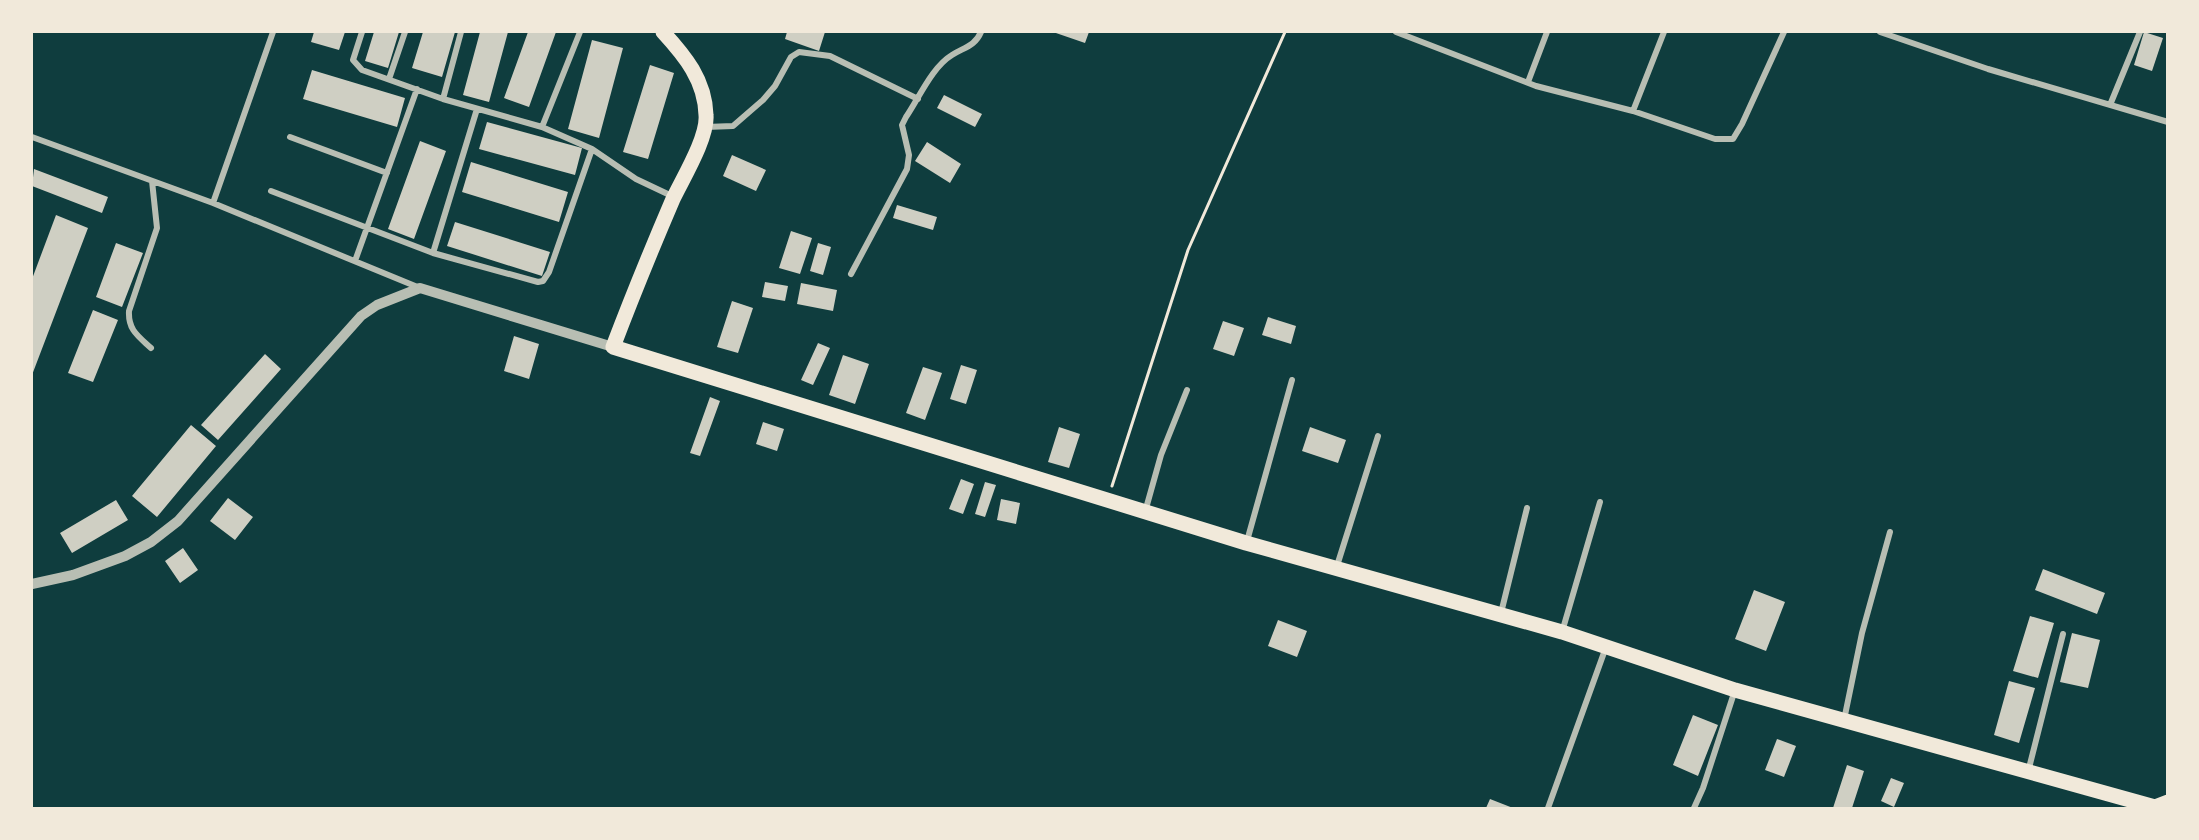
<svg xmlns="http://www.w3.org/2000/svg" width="2199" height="840" font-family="Montserrat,sans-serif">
<rect width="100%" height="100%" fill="#0f3d3e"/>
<path fill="#cfcfc3" d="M314 32H345L339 50 311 42Z
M374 32H399L388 68 365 61Z
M423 32H455L442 77 412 68Z
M480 32H508L489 102 463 95Z
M528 32H556L529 107 504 98Z
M787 32H825L819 51 785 39Z
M1053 32H1089L1085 43Z
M2144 32 2163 38 2152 71 2134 65Z
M592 40 623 48 599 138 568 129Z
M650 65 674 73 648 159 623 152Z
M312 70 405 98 397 127 303 99Z
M944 95 982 114 975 127 937 108Z
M487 122 582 148 575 175 479 149Z
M420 141 446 151 414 239 388 229Z
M927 142 961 164 950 183 915 161Z
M732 155 766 170 756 191 723 176Z
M471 162 568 192 559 222 462 192Z
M34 169 108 197 102 213 32 186Z
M897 205 937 217 933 230 893 218Z
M56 215 88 228 32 375V279Z
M455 222 550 252 542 276 447 246Z
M791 231 812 238 800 274 779 268Z
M116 243 143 253 122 307 96 297Z
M818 243 831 247 823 275 810 271Z
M765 282 788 286 785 301 762 297Z
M801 283 837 290 833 311 797 304Z
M732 301 753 308 738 353 717 347Z
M93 310 118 320 93 382 68 373Z
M1268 317 1296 326 1291 344 1262 335Z
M1223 321 1244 328 1234 356 1213 349Z
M514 336 539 344 529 379 504 371Z
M818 343 830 348 813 385 801 380Z
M265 354 281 369 218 440 201 425Z
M843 355 869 364 855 404 829 395Z
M961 365 977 370 966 404 950 399Z
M923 367 942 373 925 420 906 413Z
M710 397 720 401 700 456 690 453Z
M763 422 784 429 777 451 756 444Z
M191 425 216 446 157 517 132 496Z
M1059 427 1080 434 1069 468 1048 462Z
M1310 427 1346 440 1338 463 1302 451Z
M961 479 974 484 963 514 949 509Z
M985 482 996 485 985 517 975 514Z
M228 498 253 517 235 540 210 521Z
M1001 499 1020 503 1016 524 997 520Z
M116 500 128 520 72 553 60 533Z
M183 548 198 570 180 583 165 561Z
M2043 569 2105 593 2097 614 2035 590Z
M1754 590 1785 602 1766 651 1735 639Z
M2030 616 2054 623 2038 678 2013 671Z
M1278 620 1307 631 1297 657 1268 646Z
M2072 633 2100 640 2088 688 2060 682Z
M2009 681 2035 688 2019 743 1994 735Z
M1693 715 1718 725 1698 776 1673 765Z
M1777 739 1796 746 1784 777 1765 770Z
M1847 765 1864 771 1852 808H1833Z
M1891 778 1904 783 1894 807 1881 801Z
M1490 799 1513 808H1486Z"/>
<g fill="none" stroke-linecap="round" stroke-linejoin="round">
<path stroke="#f1e9da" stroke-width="3" d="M1112 486 1188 250 1285 32"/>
<path stroke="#b8beb3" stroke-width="6" d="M362 32 353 60 362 70 443 99 542 127 592 149 636 179 674 197
M1396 32 1536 86 1633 111 1715 139H1733L1742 124 1784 32
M1880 32 1988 69 2168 122
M389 79 405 32
M1528 82 1547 32
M443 99 461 32
M2110 105 2140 32
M1633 111 1664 32
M542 127 580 32
M706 127 733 126 763 100 775 86 791 57 799 52 830 56 918 99
M32 137 213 203 420 288
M290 137 387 173
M271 191 433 253 538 282 543 281 549 272 592 149
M213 203 273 32
M433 253 477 109
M355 261 417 89
M851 274 907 169 909 155 902 125 906 117C919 98 932 67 952 55 965 47 975 46 981 32
M151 348C138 336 128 330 129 311L157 228 152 181
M1145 512 1161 455 1187 390
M1247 541 1292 380
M1336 569 1378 436
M1501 613 1527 508
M1562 632 1600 502
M1844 720 1862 633 1890 532
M2028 772 2063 634
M1548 808 1606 647
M1694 808 1703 788 1735 690"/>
<path stroke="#b8beb3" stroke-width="10" d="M32 584 73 575 125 556 151 542 178 521 361 316 377 305 420 288 613 347"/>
<path stroke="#f1e9da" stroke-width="15" d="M663 32C685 56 705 80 706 115 708 137 683 178 673 199 652 248 632 297 613 347L1246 543 1562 632 1735 690 2155 807 2168 802"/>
</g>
<rect width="2199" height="840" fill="none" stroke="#f1e9da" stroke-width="66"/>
</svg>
